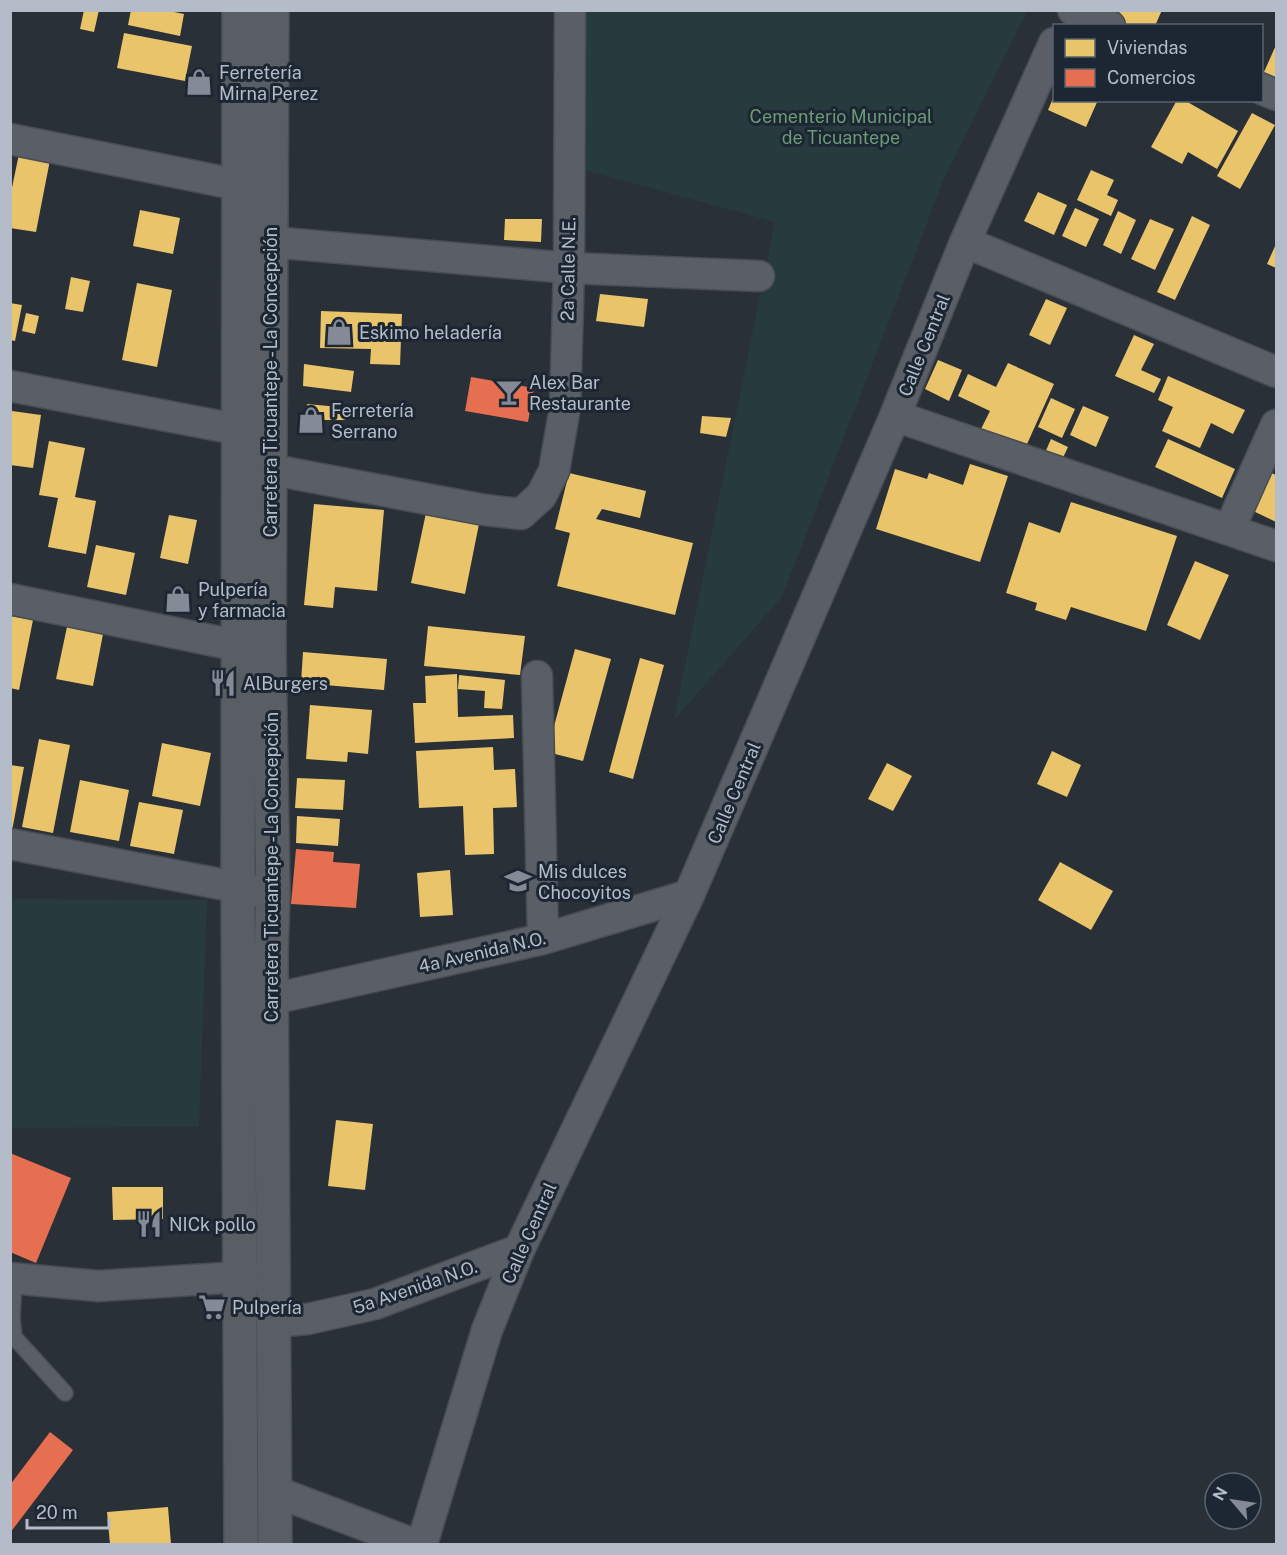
<svg xmlns="http://www.w3.org/2000/svg" width="1287" height="1555" font-family="'Public Sans',sans-serif">
<rect width="100%" height="100%" fill="#2a3038"/>
<path fill="#273a3e" d="M582 11H1027L944 179 782 597 674 720 775 222 578 168Z
M11 899 207 900 199 1127 11 1128Z"/>
<path fill="#e9c46a" d="M84 10H99L94 32 80 29Z
M131 10H164L184 14 180 36 128 25Z
M1094 10H1162L1155 26H1127Z
M124 33 192 46 185 81 117 68Z
M1276 45V78L1264 72Z
M1054 96V100H1098L1086 127 1048 110Z
M1177 100H1184L1238 131 1217 169 1188 152 1182 164 1151 147Z
M1252 113 1275 125 1240 189 1217 176Z
M19 154 50 160 36 232 10 228V197Z
M1091 170 1114 180 1107 195 1118 200 1111 216 1077 200Z
M1038 192 1067 205 1054 235 1024 221Z
M1075 208 1099 219 1086 247 1062 236Z
M140 210 180 218 173 254 133 246Z
M1118 211 1136 220 1121 254 1103 245Z
M1192 216 1210 225 1175 300 1157 292Z
M505 219H542L541 242 504 240Z
M1150 219 1174 229 1155 270 1131 259Z
M1276 244V268L1267 264Z
M71 277 90 281 83 312 65 309Z
M137 283 172 290 157 367 122 360Z
M600 294 648 299 644 327 596 321Z
M1046 299 1067 308 1050 345 1029 335Z
M10 303 22 305 15 341 10 340Z
M321 311 402 314 400 365 370 364 371 349 320 348Z
M26 313 39 316 35 334 22 331Z
M1134 335 1154 344 1141 370 1161 379 1154 393 1115 376Z
M938 360 962 370 949 401 925 389Z
M1008 363 1054 384 1023 453 979 433 990 411 958 396 968 374 996 387Z
M304 364 354 371 351 392 303 386Z
M1168 376 1245 410 1233 434 1211 423 1200 448 1162 431 1173 407 1158 400Z
M1051 398 1075 409 1062 438 1038 427Z
M307 404 350 408 349 420H311Z
M1083 406 1109 417 1096 447 1070 435Z
M12 411 41 415 33 468 10 465Z
M702 416 731 418 726 437 700 433Z
M1051 439 1068 447 1061 462 1044 455Z
M1168 439 1235 469 1222 498 1155 467Z
M49 441 85 448 75 497 96 501 86 554 48 547 58 498 39 495Z
M970 464 1008 476 980 562 876 529 895 469 927 479 929 473 963 485Z
M1269 472 1276 475V522L1251 510Z
M569 473 646 491 640 518 602 509 596 519 693 543 675 615 557 586 570 533 555 529Z
M1071 502 1177 536 1146 631 1071 607 1066 620 1035 610 1037 603 1006 593 1029 522 1060 533Z
M314 504 384 510 377 591 335 587 333 608 304 605Z
M426 513 479 524 465 594 411 583Z
M169 515 197 520 188 564 160 558Z
M96 545 135 553 126 595 87 587Z
M1195 561 1229 575 1200 640 1167 625Z
M10 616 33 620 19 690 10 688Z
M68 622 104 629 93 686 56 679Z
M428 626 525 636 520 675 424 666Z
M575 649 611 659 583 761 547 752Z
M303 652 387 659 384 690 301 683Z
M640 658 664 665 633 779 609 772Z
M457 674 458 717 513 715 514 738 415 743 413 703H426L425 676Z
M459 675 505 680 502 709 484 708 485 691 458 689Z
M310 705 372 710 368 754 348 752 347 762 306 759Z
M39 739 70 745 53 833 22 827Z
M162 743 211 753 200 806 152 796Z
M493 747 494 770 515 769 517 807 493 808 494 854 465 855 463 806 419 808 416 751Z
M1052 751 1081 765 1067 797 1037 784Z
M887 763 912 776 893 811 868 799Z
M10 765 24 767 12 831H10Z
M297 778 345 780 343 810 295 808Z
M80 780 129 790 119 841 70 832Z
M139 802 183 810 174 854 130 846Z
M297 816 340 819 338 846 296 843Z
M1060 862 1113 891 1091 930 1038 900Z
M450 870 453 915 420 917 417 873Z
M336 1120 373 1124 365 1190 328 1186Z
M112 1187H163V1219L113 1220Z
M168 1507 171 1544H110L107 1512Z"/>
<path fill="#e76f51" d="M471 377 534 388 528 422 465 411Z
M296 849 334 852 333 862 360 864 356 908 291 904Z
M10 1153 71 1178 36 1263 10 1252Z
M50 1432 73 1450 10 1533V1485Z"/>
<g fill="none" stroke-linecap="round" stroke-linejoin="round">
<defs>
<path id="lane" d="M14 1280 12 1318 14 1337 65 1393"/>
<path id="street" d="M1073 10 1110 26
M1262 89 1276 95
M10 139 239 185 264 188
M271 242 569 268 759 276
M965 242 1276 372
M10 386 261 434
M895 416 1276 546
M247 465 485 510 521 514 541 496 554 471 565 407 569 268 570 10
M1229 530 1276 425
M10 599 239 646
M537 676 543 939
M10 844 273 894
M272 999 543 939 689 895
M10 1278 98 1286 240 1277H265
M273 1322 308 1319 375 1304 519 1250
M274 1491 414 1544
M422 1544 487 1330 519 1250 689 895 895 416 965 242 1054 43"/>
<path id="secondary" d="M239 10 238 888 241 1544
M272 10 269 651 273 894 271 955 275 1544"/>
</defs>
<use href="#lane" stroke="#484c53" stroke-width="18"/>
<use href="#street" stroke="#484c53" stroke-width="33"/>
<use href="#secondary" stroke="#484c53" stroke-width="36"/>
<use href="#lane" stroke="#5a5e66" stroke-width="15"/>
<use href="#street" stroke="#5a5e66" stroke-width="30"/>
<use href="#secondary" stroke="#595d64" stroke-width="33"/>
</g>
<defs>
<symbol id="shop-bare" viewBox="-9 -9 18 18"><path d="M-5-2.5h2.3a2.7 3.5 0 0 1 5.4 0H5L5.5 6h-11ZM-1.5-2.5h3a1.5 2.3 0 0 0-3 0Z" fill="#848b96" stroke="#1d2633" stroke-width="2.5" paint-order="stroke"/></symbol>
<symbol id="bar-bare" viewBox="-9 -9 18 18"><path d="M-6-5H6L.8 .8V4.5H3.5V6h-7V4.5H-.8V.8Z" fill="#848b96" stroke="#1d2633" stroke-width="2.5" paint-order="stroke"/></symbol>
<symbol id="restaurant-bare" viewBox="-9 -9 18 18"><path d="M-5-6h1v4h1v-4h1v4h1v-4h1v5L-1.5 .5V6h-2V.5L-5-1ZM5-6V6H3V1.5H1.5Q1.5-4 5-6Z" fill="#848b96" stroke="#1d2633" stroke-width="2.5" paint-order="stroke"/></symbol>
<symbol id="school-bare" viewBox="-9 -9 18 18"><path d="M0-5L7-2L0 1L-7-2ZM-4 1L0 2.5L4 1V4Q0 6-4 4Z" fill="#848b96" stroke="#1d2633" stroke-width="2.5" paint-order="stroke"/></symbol>
<symbol id="supermarket-bare" viewBox="-9 -9 18 18"><path d="M-6-5.5h2.5l.6 2H6L4.5 2H-2.5L-4.4-4H-6ZM-1.5 3.2a1.3 1.3 0 1 0 .1 0ZM3 3.2a1.3 1.3 0 1 0 .1 0Z" fill="#848b96" stroke="#1d2633" stroke-width="2.5" paint-order="stroke"/></symbol>
</defs>
<g fill-rule="evenodd">
<use href="#shop-bare" x="180" y="63" width="38" height="38"/>
<use href="#shop-bare" x="320" y="313" width="38" height="38"/>
<use href="#bar-bare" x="490" y="373" width="38" height="38"/>
<use href="#shop-bare" x="292" y="401" width="38" height="38"/>
<use href="#shop-bare" x="159" y="580" width="38" height="38"/>
<use href="#restaurant-bare" x="204" y="664" width="38" height="38"/>
<use href="#school-bare" x="499" y="862" width="38" height="38"/>
<use href="#restaurant-bare" x="130" y="1205" width="38" height="38"/>
<use href="#supermarket-bare" x="193" y="1288" width="38" height="38"/>
</g>
<g text-anchor="middle" dominant-baseline="central" stroke-width="6" stroke-linejoin="round" paint-order="stroke">
<g font-size="18" fill="#b4bcc9" stroke="#1d2633" text-anchor="start">
<text x="219" y="72">Ferretería<tspan x="219" dy="21">Mirna Perez</tspan></text>
<text x="359" y="332">Eskimo heladería</text>
<text x="529" y="382">Alex Bar<tspan x="529" dy="21">Restaurante</tspan></text>
<text x="331" y="410">Ferretería<tspan x="331" dy="21">Serrano</tspan></text>
<text x="198" y="589">Pulpería<tspan x="198" dy="21">y farmacia</tspan></text>
<text x="243" y="683">AlBurgers</text>
<text x="538" y="871">Mis dulces<tspan x="538" dy="21">Chocoyitos</tspan></text>
<text x="169" y="1224">NICk pollo</text>
<text x="232" y="1307">Pulpería</text>
</g>
<g font-size="18" fill="#6b9a76" stroke="#1d2633">
<text x="841" y="116">Cementerio Municipal<tspan x="841" dy="21">de Ticuantepe</tspan></text>
</g>
<g font-size="18" fill="#b4bcc9" stroke="#1d2633">
<text transform="translate(568 269) rotate(-89)">2a Calle N.E.</text>
<text transform="translate(924 345) rotate(-68)">Calle Central</text>
<text transform="translate(270 382) rotate(-90)">Carretera Ticuantepe - La Concepción</text>
<text transform="translate(734 793) rotate(-67)">Calle Central</text>
<text transform="translate(271 867) rotate(-90)">Carretera Ticuantepe - La Concepción</text>
<text transform="translate(482 952) rotate(-13)">4a Avenida N.O.</text>
<text transform="translate(529 1233) rotate(-66)">Calle Central</text>
<text transform="translate(415 1287) rotate(-19)">5a Avenida N.O.</text>
</g>
</g>
<rect width="1287" height="1555" fill="none" stroke="#b4bcc9" stroke-width="24"/>
<rect x="1053" y="24" width="210" height="78" fill="#1d2633" stroke="#59626f" stroke-width="1.5"/>
<rect x="1065" y="39" width="30" height="18" fill="#e9c46a" stroke="#59626f" stroke-width="1.5"/>
<text x="1107" y="54" font-size="18" fill="#b4bcc9">Viviendas</text>
<rect x="1065" y="69" width="30" height="18" fill="#e76f51" stroke="#59626f" stroke-width="1.5"/>
<text x="1107" y="84" font-size="18" fill="#b4bcc9">Comercios</text>
<g transform="translate(1233 1501) rotate(299)"><circle r="28" fill="#1d2633" stroke="#59626f" stroke-width="1.5"/>
<path d="M0-4.5L10 22L0 15L-10 22Z" fill="#848b96"/>
<text y="-9" font-size="16" font-weight="bold" text-anchor="middle" fill="#b4bcc9">N</text>
</g>
<path d="M27 1519v9h82v-9" fill="none" stroke="#b4bcc9" stroke-width="3"/>
<text x="36" y="1519" font-size="18" fill="#b4bcc9" stroke="#1d2633" stroke-width="4.5" paint-order="stroke">20 m</text>
</svg>
